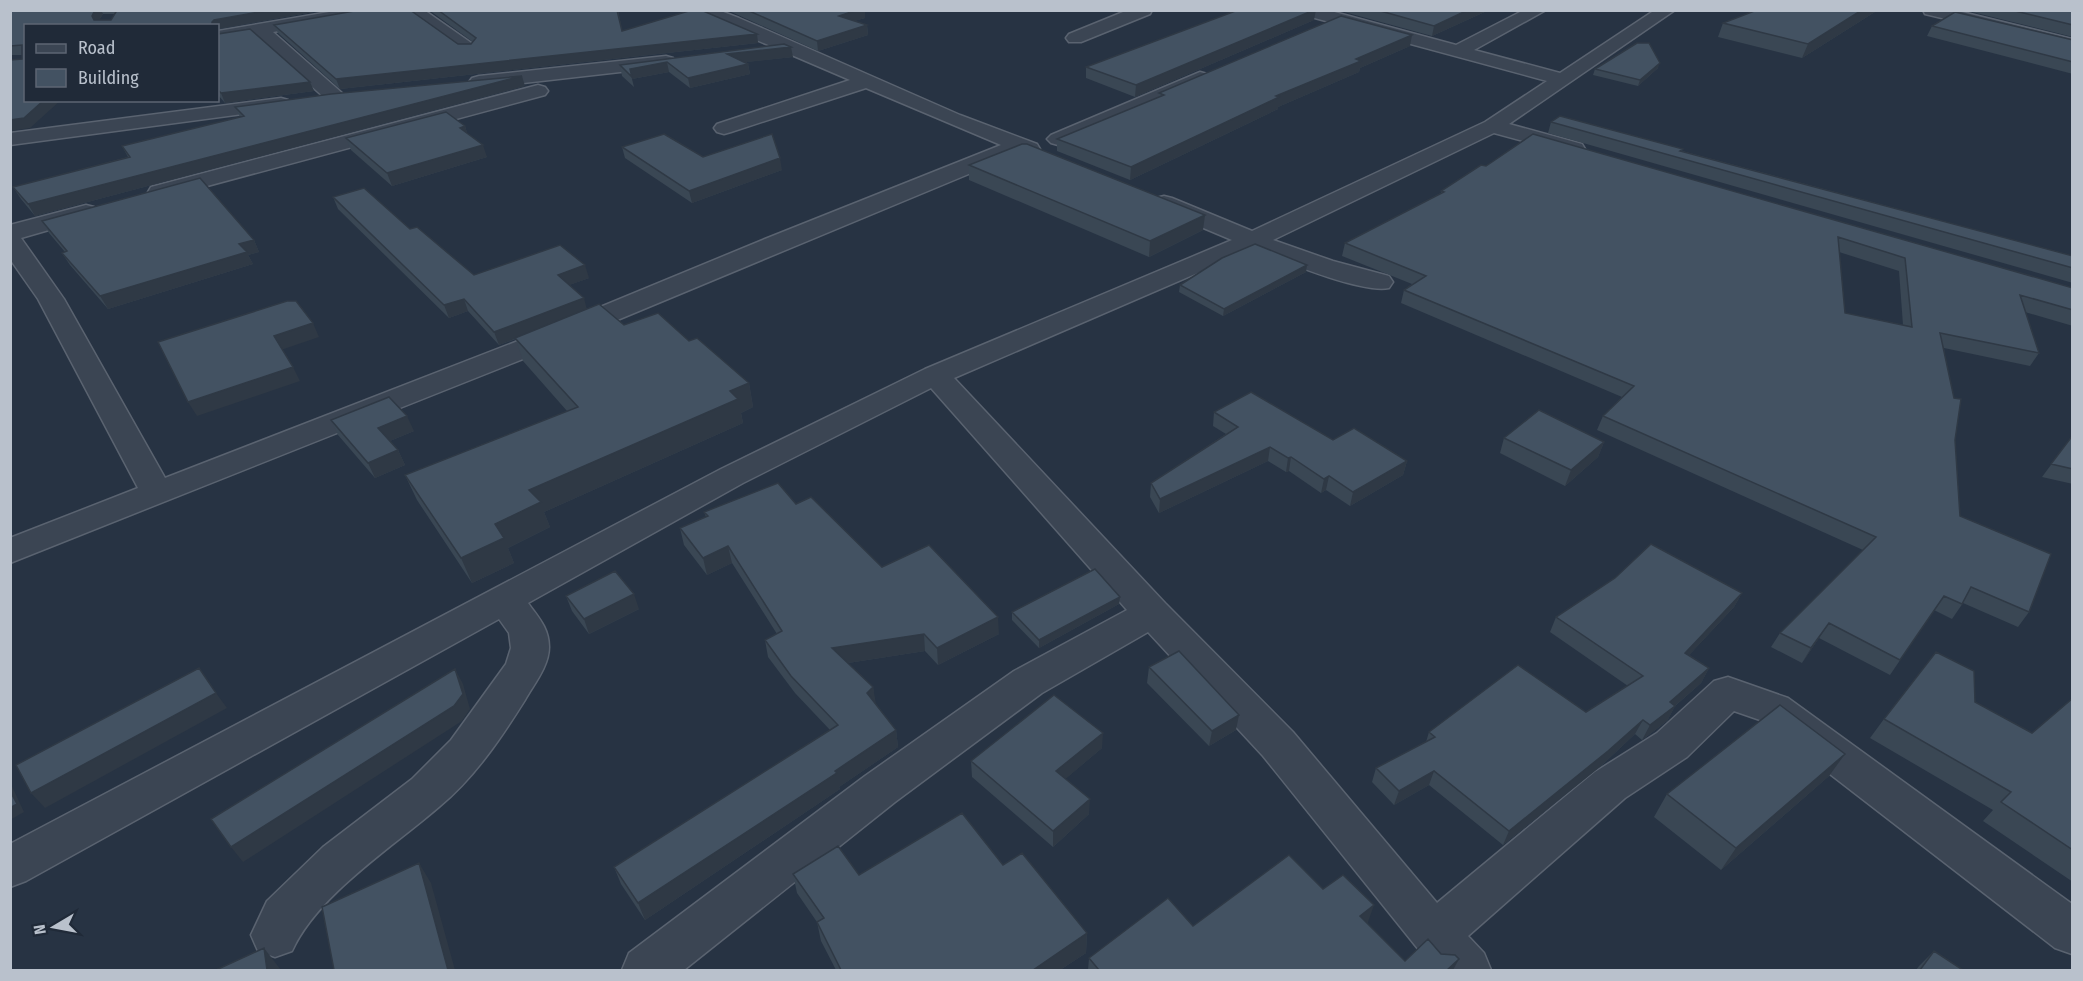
<svg xmlns="http://www.w3.org/2000/svg" width="2083" height="981" font-family="'Fira Sans Condensed',sans-serif">
<rect width="100%" height="100%" fill="#273343"/>
<g fill="none" stroke-linecap="round" stroke-linejoin="round">
<defs>
<path id="minor" d="M341 10H382L374 15 273 32 342 93 345 97 342 101H328L255 35 218 41V31Z
M404 10H424L477 47 474 51H462Z
M694 10H718L739 18 960 115 1037 144 1040 149 1037 154 1029 155 1019 153 538 353 10 563V538L138 488 38 299 10 259V225L86 205 94 207 98 212 94 217 21 238 64 299 165 478 518 341 765 239 1001 145 866 88 731 132 724 134 717 132 714 128 717 124 850 80 696 14Z
M1128 10H1152L1150 14 1081 42H1069L1066 38 1069 34Z
M1298 10H1327L1456 45 1524 10H1546L1474 50 1560 73 1655 10H1675L1509 124 1582 144 1585 149 1582 154 1574 155 1494 133 1273 240 1333 261 1389 276 1393 282 1389 288C1362 294 1281 260 1253 249L954 378 1165 603 1293 732 1437 903 1595 772 1657 733 1714 681 1728 677 1788 698 2072 904V954L2055 948 1760 720 1734 711 1687 757 1625 798 1468 936 1484 953 1491 970H1435L1263 756 1148 632 1042 693 895 802 684 970H622L629 953 865 776 1014 671 1127 610 931 388 743 483 528 603C538 617 549 628 549 647 549 666 534 684 525 700 501 738 475 777 440 806 394 846 317 895 292 951L275 957 258 951 251 935 267 901 323 847 412 779 451 740 506 664 511 648 509 633 499 619 26 881 10 887V844L721 469 925 369 1232 240 1156 208 1152 203 1156 198 1164 196 1172 198 1252 231 1485 122 1547 81 1300 14Z
M1923 10H1954L2072 39V49L1925 14Z
M666 56 673 58 675 62 673 66 479 88 472 86 469 82 472 78 479 76Z
M1200 72 1207 74 1210 78 1207 82 1065 143 1058 145 1051 143 1047 139 1051 135Z
M538 85 545 87 548 91 545 95 159 199 151 197 148 192 151 187Z
M281 98 288 100 291 104 288 108 10 145V133Z"/>
</defs>
<use href="#minor" stroke="#5a6370" stroke-width="3"/>
<use href="#minor" fill="#3b4553" fill-rule="evenodd"/>
</g>
<path fill="#3a4754" fill-rule="evenodd" d="M10 10H325L218 29 26 26 30 128 22 55H10ZM103 14H115L111 20H99Z
M429 10H618L622 31 757 34 758 43 340 89 278 33 274 25 458 44H471L473 42Z
M727 10H865V18L854 21 867 25 868 35 818 51Z
M1337 10H1489L1432 36Z
M1757 10H1878L1802 58 1718 37 1723 23Z
M1969 10H2073V37L1968 11Z
M1314 20 1135 97 1086 78V67Z
M1932 26 2073 40V74L1927 36Z
M218 34 310 82 314 91 225 103 218 95Z
M784 44 793 57 746 62 748 64 750 74 690 88 669 72 632 79 634 87 622 76 620 65Z
M1410 46 1360 68 1359 72 1278 107V109L1130 180 1057 151V139L1159 98V93Z
M1658 68 1638 86 1593 75 1595 69Z
M525 86 35 216 21 199 13 187 128 157 122 146 240 117 235 107Z
M1551 122 1683 149 1682 151 2073 256V283L1548 133Z
M465 126 467 133 487 157 392 186 351 150 346 138Z
M1533 134 2073 288V326L2025 312 2039 353 2030 366 1944 348 1955 440 1960 516 2029 612 2018 627 1963 603 1952 619 1934 610 1890 675 1819 638 1802 663 1771 647 1780 633 1863 550 1597 430 1603 416 1622 397 1401 303 1404 290 1412 284 1342 256 1345 243 1441 193V191L1486 166ZM1839 252 1899 271 1903 325 1845 313Z
M622 147 703 157 782 170 692 203 625 158Z
M969 165 1203 230 1149 257 969 180Z
M333 197 410 229 474 275 589 278 569 285 587 309 624 325 689 341 749 383 753 407 741 413 743 423 544 512 550 527 508 548 514 563 472 583 417 500 405 475 567 411 523 361 516 339 499 345 468 311 449 318 338 209Z
M42 221 254 240 259 252 248 255 253 264 108 309 70 265 62 253 65 252 49 233Z
M1307 265 1306 272 1223 316 1179 292 1180 285Z
M1214 412 1333 440 1407 461 1403 475 1350 506 1326 490 1321 493 1289 471 1286 472 1268 461 1159 513 1150 497 1151 483 1226 434 1213 426Z
M331 420 414 431 390 441 398 450 405 465 375 478 338 435Z
M2073 435V484L2042 477Z
M1504 438 1604 442 1598 457 1565 486 1500 453Z
M796 504 882 567 999 634 938 665 925 651 848 663 873 687 875 703 896 730 898 747 839 787 840 789 645 920 621 884 614 867 830 730 795 693 768 657 765 640 777 634 732 563 707 575 684 545 680 528 706 517 704 512Z
M1742 593 1734 607 1689 655 1709 668 1701 683 1675 706 1667 721 1642 740 1635 734 1601 766 1503 845 1429 785 1394 805 1372 782 1376 768 1426 742 1429 732 1586 712 1628 686 1550 632 1556 617Z
M566 596 639 609 589 634 572 611Z
M1120 597 1119 604 1039 648 1012 620V612Z
M1149 667 1236 730 1209 746 1147 683Z
M2073 698V882L1983 821 1993 810 1870 738 1884 719 1975 702 2032 733Z
M1102 748 1065 779 1089 814 1053 847 972 777 971 761Z
M1845 754 1829 776 1721 870 1654 817 1667 794Z
M1003 865 1087 933 1086 953 1060 970H836L821 941 817 922 797 893 793 874 859 875Z
M1368 922 1367 923 1405 961 1441 954 1459 959 1453 970H1088L1089 958 1193 926Z
M1934 951 1963 970H1916L1919 966Z"/>
<path fill="#2f3945" d="M95 10H101L103 14 96 25 92 16Z
M271 10H325L218 29V26H212V22L214 20Z
M854 10H865V18L840 25 839 16Z
M1314 10H1316L1314 20 1135 97 1136 85Z
M1468 10H1489L1432 36 1434 26Z
M1862 10H1878L1802 58 1808 44Z
M867 25 868 35 818 51 817 41Z
M757 34 758 43 340 89 336 79Z
M1412 35 1410 46 1360 68 1359 72 1278 107V109L1130 180 1131 167 1276 96 1356 59Z
M791 47 793 57 729 64 727 54Z
M667 62 669 72 632 79 630 69Z
M1660 63 1658 68 1638 86 1640 80Z
M748 64 750 74 690 88 688 78Z
M522 76 525 86 35 216 28 204Z
M310 82 314 91 225 103 221 93Z
M44 100H61L30 128 10 131V120Z
M465 126 469 139 460 128Z
M483 145 487 157 392 186 387 173Z
M780 158 782 170 692 203 689 191Z
M1205 215 1203 230 1149 257 1150 241Z
M254 240 259 252 248 255 253 264 108 309 100 296 239 244Z
M585 265 589 278 561 288 558 275Z
M1307 265 1306 272 1223 316 1224 309Z
M584 298 587 310 499 345 494 332Z
M464 299 468 311 449 318 444 305Z
M313 323 319 337 281 350 274 336Z
M293 367 300 381 197 416 188 402Z
M749 383 753 407 741 413 743 423 544 512 550 527 508 548 514 563 472 583 461 558 529 490 730 391Z
M407 416 414 431 385 443 378 428Z
M1604 442 1598 457 1565 486 1571 470Z
M1270 447 1268 461 1159 513 1160 499Z
M398 450 405 465 375 478 368 463Z
M1291 457 1289 471 1286 472 1288 458Z
M1407 461 1403 475 1350 506 1353 492Z
M1329 476 1326 490 1321 493 1324 479Z
M728 546 732 563 707 575 703 558Z
M1742 593 1734 607 1677 668 1685 653Z
M634 594 639 609 589 634 584 619Z
M1120 597 1119 604 1039 648V640Z
M998 617 999 634 938 665 937 648Z
M1829 623 1819 638 1802 663 1811 648Z
M924 634 925 651 835 665 832 648Z
M1709 668 1701 683 1669 711 1675 706 1667 721 1642 740 1650 725 1670 702Z
M455 669 463 684 470 709 462 721 243 862 231 847Z
M873 687 876 704 867 693Z
M216 693 227 708 45 808 31 793Z
M1239 715 1236 730 1209 746 1212 731Z
M1643 720 1635 734 1601 766 1503 845 1509 831Z
M896 730 898 747 839 787 840 789 645 920 638 903Z
M1103 733 1102 748 1056 787V771Z
M1845 754 1829 776 1721 870 1736 848Z
M1434 771 1429 785 1394 805 1399 791Z
M10 782 24 812 10 820Z
M1090 799 1089 814 1053 847V831Z
M419 863 431 883 455 970H448Z
M1374 905 1368 922 1354 933 1360 916Z
M1087 933 1086 953 1060 970H1033Z
M264 948 281 970H282H267Z
M1459 959 1453 970H1447Z"/>
<path fill="#435262" stroke="#2f3945" stroke-width="1.5" fill-rule="evenodd" d="M10 10H95L92 16 94 20H111L116 12 115 10H271L214 20 212 22V26H26V100H44L24 118 10 120V60L22 59V45L10 46Z
M360 10H410L458 44H471L476 38 438 10H617L622 31 692 10H701L757 34 336 79 274 25Z
M747 10H857L839 16 867 25 817 41Z
M1238 10H1314L1136 85 1086 67Z
M1377 10H1468L1434 26Z
M1757 10H1862L1808 44 1723 23Z
M2011 10H2073V25Z
M1955 12 2073 40V62L1932 26Z
M1341 16 1412 35 1356 59 1361 61 1276 96 1279 97 1131 167 1057 139 1164 95 1159 93Z
M250 29 310 82 221 93 218 90V34Z
M1637 43H1649L1660 63 1640 80 1595 69Z
M784 44 791 47 727 54 748 64 688 78 667 62 630 69 632 77 620 65Z
M522 76 28 204 13 187 130 157 122 146 244 116 235 107 331 94Z
M446 112 465 126 460 128 483 145 387 173 346 138Z
M1560 116 1683 149 1680 151 2073 256V268L1551 122Z
M664 134 703 157 772 134 780 158 689 191 622 147Z
M1533 134 2073 288V310L2020 295 2039 353 1940 333 1954 398 1961 399 1955 440 1960 516 2051 554 2029 612 1971 587 1962 604 1944 596 1900 660 1829 623 1811 648 1780 633 1876 537 1603 416 1634 386 1404 290 1426 276 1345 243 1444 192 1441 191 1481 165 1486 166ZM1838 237 1905 258 1912 327 1845 313Z
M1022 144H1027L1205 215 1150 241 969 165Z
M200 178 254 240 239 244 247 252 100 296 62 253 67 251 42 221Z
M364 188 410 229 417 227 474 275 560 245 585 265 558 275 584 298 494 332 464 299 444 305 333 197Z
M1255 244 1307 265 1224 309 1180 285 1222 258Z
M287 301H296L313 323 274 336 293 367 188 402 158 342Z
M599 304 624 325 658 313 689 341 697 338 749 383 730 391 738 399 529 490 541 502 495 524 504 538 461 558 405 475 578 407 515 338Z
M1251 392 1333 440 1354 428 1407 461 1353 492 1329 476 1324 479 1291 457 1288 458 1270 447 1160 499 1151 483 1238 427 1214 412Z
M389 397 407 416 378 428 398 450 368 463 331 420Z
M1539 410 1604 442 1571 470 1504 438Z
M2073 435V469L2051 464Z
M778 483 796 504 811 497 882 567 929 545 998 617 937 648 924 634 832 648 873 687 867 693 896 730 835 771 837 773 638 903 614 867 838 725 791 676 765 640 782 631 728 546 703 558 680 528 708 516 704 512Z
M1651 544 1742 593 1685 653 1709 668 1670 702 1675 706 1650 725 1643 720 1608 751 1509 831 1434 771 1399 791 1376 768 1435 737 1429 732 1518 665 1586 712 1643 676 1556 617 1615 578Z
M1095 569 1120 597 1039 640 1012 612Z
M615 571 634 594 584 619 566 596Z
M1179 651 1239 715 1212 731 1149 667Z
M1936 652 1974 671 1975 702 2032 733 2073 698V850L2001 802 2011 792 1884 719Z
M199 668 216 693 31 793 16 765Z
M455 669 463 694 454 706 231 847 211 819Z
M1054 695 1103 733 1056 771 1090 799 1053 831 971 761Z
M1780 705 1845 754 1736 848 1667 794Z
M10 791 17 804 10 808Z
M962 813 1003 865 1022 853 1087 933 1033 970H841L817 922 824 918 793 874 838 846 859 875Z
M1289 855 1323 889 1343 875 1374 905 1360 916 1405 961 1428 939 1441 954 1455 955 1459 959 1447 970H1099L1089 958 1168 898 1193 926Z
M419 863 448 970H334L322 907Z
M264 948 267 970H216Z
M1934 951 1963 970H1920Z"/>
<rect width="2083" height="981" fill="none" stroke="#b9c1cc" stroke-width="24"/>
<rect x="24" y="24" width="195" height="78" fill="#202a38" stroke="#5d6673" stroke-width="1.5"/>
<rect x="36" y="44" width="30" height="9" fill="#3b4553" stroke="#5d6673" stroke-width="1.5"/>
<text x="78" y="54" font-size="18" fill="#b9c1cc">Road</text>
<rect x="36" y="69" width="30" height="18" fill="#435262" stroke="#5d6673" stroke-width="1.5"/>
<text x="78" y="84" font-size="18" fill="#b9c1cc">Building</text>
<g transform="translate(54 927) rotate(260)" stroke="#202a38" stroke-width="4.5" paint-order="stroke">
<path d="M0-4.5L10 22L0 15L-10 22Z" fill="#b9c1cc"/>
<text y="-9" font-size="16" font-weight="bold" text-anchor="middle" fill="#b9c1cc">N</text>
</g>
</svg>
